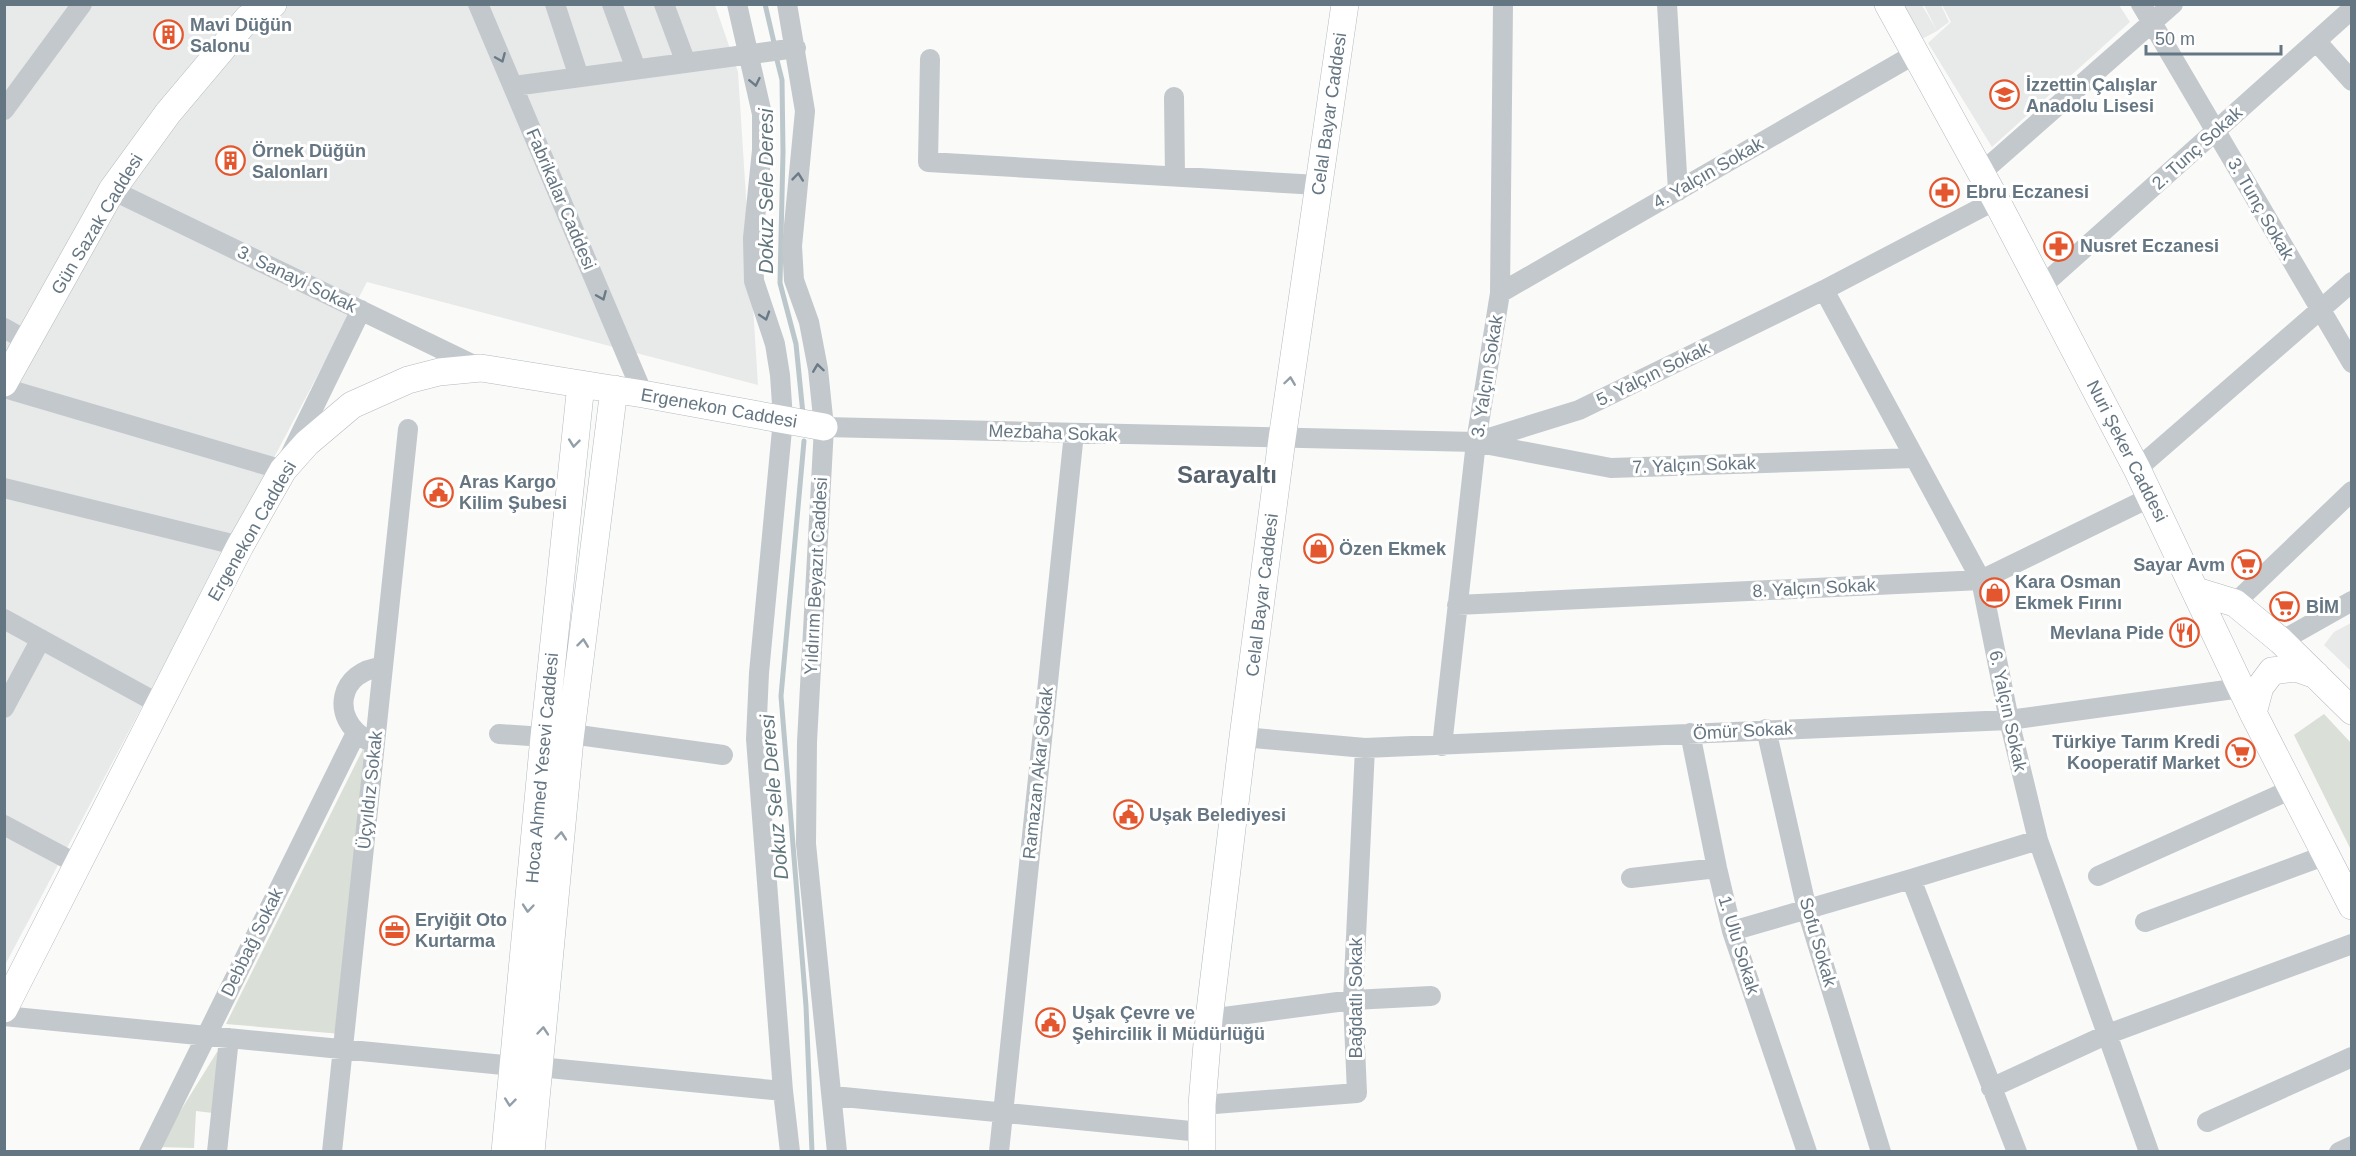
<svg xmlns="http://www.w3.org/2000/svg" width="2356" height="1156" font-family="Arial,sans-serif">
<rect width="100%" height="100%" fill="#fafaf8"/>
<path fill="#e8e9e9" d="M5 5H715L738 72 758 385 367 282 5 965Z
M1903 5H1922L1937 31 1922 39Z
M1924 5H1941L1949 22 1937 31Z
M1942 5H2119L2130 22 1992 147 1928 43 1951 22Z
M2351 623V671L2324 645 2334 632Z"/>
<path fill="#dadfd7" d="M2324 714 2351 743V850L2294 735Z
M364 747 341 1034 226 1024Z
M217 1052H220L213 1113 196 1111 194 1148 158 1147Z"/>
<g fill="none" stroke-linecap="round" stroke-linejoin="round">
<path stroke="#bbc7cb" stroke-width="5" d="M765 4 775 47
M776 56 782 80 783 152 780 283 796 344 803 414
M804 441 781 696 806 1006 812 1152"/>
<defs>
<path id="secondary" d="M1888 4 1996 200 2137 469 2253 713 2352 906
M4 383 112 190 168 113 248 18 273 4
M2196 591 2235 603 2281 641 2352 711
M2253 713 2260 687 2272 671 2296 668 2316 675
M4 1009 240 546 283 470 307 443 352 405 408 380 439 372 481 368 643 394 824 427
M505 1152 544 737 581 384
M531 1152 570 739 614 389
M1202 1152V1105L1209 1019 1243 737 1282 439 1345 4"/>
</defs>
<use href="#secondary" stroke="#b3babf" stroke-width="28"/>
<path stroke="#c3c8cc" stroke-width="20" d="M478 4 643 394
M555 4 579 77
M612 4 636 69
M664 4 686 63
M737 4 762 114V150L753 238 754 281 775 344 780 375 783 419 759 673 756 739 783 1091 790 1152
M787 4 805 111 792 246 794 280 809 322 818 369 824 427 807 742 806 844 837 1152
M1667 4 1678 191
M2141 4 2352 363
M2316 41 2352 81
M930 59 928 162 1318 185
M514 86 796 48
M1174 97 1175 176
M4 110 82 4
M1981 173 2173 4
M112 190 480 368
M2042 286 2352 9
M1824 290 1981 580 2009 720 2038 840 2149 1152
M1500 293 1915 54
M4 328 27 341
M4 388 283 470 361 310
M824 427 1476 442 1579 410 1824 290 1996 200
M1479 443 1611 468 1914 458
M2137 469 2352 282
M4 488 240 546
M2235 603 2352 491
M1457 605 1981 580 2151 497
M4 619 159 704
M2281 641 2352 601
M4 708 41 639
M1766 729 1807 910 1881 1152
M1690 733 1717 868 1732 931 1807 1152
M499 734 544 737
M571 734 723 755
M1243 737 1365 748 2009 720 2241 688
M367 740C329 718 339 670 383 667
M1442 746 1476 442 1500 293 1503 4
M4 825 77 864
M2098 876 2292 789
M1631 878 1717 868
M1911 879 2017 1152
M2145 922 2326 855
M1732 931 1911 879 2038 840
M4 1016 514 1066
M1209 1019 1353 1000 1431 996
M539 1067 783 1091
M1991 1088 2108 1034 2352 944
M833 1096 1201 1132
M1202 1105 1357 1093 1353 1000 1365 748
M2207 1122 2352 1057
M149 1152 356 733
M217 1152 229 1038
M332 1152 408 429
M999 1152 1074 433
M2339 1152 2352 1146"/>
<use href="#secondary" stroke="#fff" stroke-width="27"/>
</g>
<defs><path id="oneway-chevron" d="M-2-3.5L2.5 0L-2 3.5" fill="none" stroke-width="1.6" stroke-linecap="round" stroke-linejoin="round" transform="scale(1.5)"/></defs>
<g stroke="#6a7a87">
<use href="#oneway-chevron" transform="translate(501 58) rotate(67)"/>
<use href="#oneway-chevron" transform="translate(755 82) rotate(78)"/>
<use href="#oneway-chevron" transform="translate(798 177) rotate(-84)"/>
<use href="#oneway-chevron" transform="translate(602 296) rotate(67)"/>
<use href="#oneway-chevron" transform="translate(765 316) rotate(72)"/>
<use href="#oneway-chevron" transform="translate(818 368) rotate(-98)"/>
</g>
<g stroke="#939fa8">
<use href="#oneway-chevron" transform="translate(1290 381) rotate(-82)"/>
<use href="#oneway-chevron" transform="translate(574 443) rotate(96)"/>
<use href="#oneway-chevron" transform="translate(583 643) rotate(-83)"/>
<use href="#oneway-chevron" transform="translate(561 836) rotate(-85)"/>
<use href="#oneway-chevron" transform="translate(528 908) rotate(95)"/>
<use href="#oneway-chevron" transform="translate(543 1031) rotate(-85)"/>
<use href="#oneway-chevron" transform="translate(510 1102) rotate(96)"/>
</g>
<defs>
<symbol id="building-ring" viewBox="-11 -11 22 22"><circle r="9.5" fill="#fff" stroke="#e4572e" stroke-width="1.5"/><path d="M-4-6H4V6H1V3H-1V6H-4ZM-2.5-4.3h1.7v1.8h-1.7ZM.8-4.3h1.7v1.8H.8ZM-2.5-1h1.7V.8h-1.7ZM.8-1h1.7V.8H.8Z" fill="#e4572e"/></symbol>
<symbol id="school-ring" viewBox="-11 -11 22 22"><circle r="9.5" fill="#fff" stroke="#e4572e" stroke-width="1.5"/><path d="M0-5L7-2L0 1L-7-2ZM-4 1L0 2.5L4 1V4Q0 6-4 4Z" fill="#e4572e"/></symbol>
<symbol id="pharmacy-ring" viewBox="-11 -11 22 22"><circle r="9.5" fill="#fff" stroke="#e4572e" stroke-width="1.5"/><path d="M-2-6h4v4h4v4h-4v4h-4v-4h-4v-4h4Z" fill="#e4572e"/></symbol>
<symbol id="civic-ring" viewBox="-11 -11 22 22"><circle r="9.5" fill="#fff" stroke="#e4572e" stroke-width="1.5"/><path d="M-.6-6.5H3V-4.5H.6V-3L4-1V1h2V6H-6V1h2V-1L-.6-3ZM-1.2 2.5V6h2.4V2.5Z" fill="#e4572e"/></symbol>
<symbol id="shop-ring" viewBox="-11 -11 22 22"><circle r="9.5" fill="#fff" stroke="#e4572e" stroke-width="1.5"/><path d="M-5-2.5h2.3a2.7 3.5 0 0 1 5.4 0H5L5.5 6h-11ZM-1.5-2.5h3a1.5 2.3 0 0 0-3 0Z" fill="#e4572e"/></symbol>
<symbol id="supermarket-ring" viewBox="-11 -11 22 22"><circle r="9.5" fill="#fff" stroke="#e4572e" stroke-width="1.5"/><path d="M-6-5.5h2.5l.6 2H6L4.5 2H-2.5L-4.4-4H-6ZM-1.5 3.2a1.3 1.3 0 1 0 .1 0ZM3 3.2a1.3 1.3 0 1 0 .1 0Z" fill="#e4572e"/></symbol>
<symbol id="restaurant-ring" viewBox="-11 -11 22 22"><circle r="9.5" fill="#fff" stroke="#e4572e" stroke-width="1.5"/><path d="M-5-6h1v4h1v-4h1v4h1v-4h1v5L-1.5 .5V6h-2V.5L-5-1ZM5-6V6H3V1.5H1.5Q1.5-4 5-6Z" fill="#e4572e"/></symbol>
<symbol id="office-ring" viewBox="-11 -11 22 22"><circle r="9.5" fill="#fff" stroke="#e4572e" stroke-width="1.5"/><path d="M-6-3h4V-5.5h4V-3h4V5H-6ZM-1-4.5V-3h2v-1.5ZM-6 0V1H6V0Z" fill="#e4572e"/></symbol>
</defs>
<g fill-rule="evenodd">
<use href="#building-ring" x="152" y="18" width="33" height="33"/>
<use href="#school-ring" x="1988" y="78" width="33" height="33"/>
<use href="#building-ring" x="214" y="144" width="33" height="33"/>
<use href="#pharmacy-ring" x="1928" y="176" width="33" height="33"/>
<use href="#pharmacy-ring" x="2042" y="230" width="33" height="33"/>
<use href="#civic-ring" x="422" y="476" width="33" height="33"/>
<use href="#shop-ring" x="1302" y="532" width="33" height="33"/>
<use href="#supermarket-ring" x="2230" y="548" width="33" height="33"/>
<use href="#shop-ring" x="1978" y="576" width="33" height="33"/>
<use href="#supermarket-ring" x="2268" y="590" width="33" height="33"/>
<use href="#restaurant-ring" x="2168" y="616" width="33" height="33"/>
<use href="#supermarket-ring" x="2224" y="736" width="33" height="33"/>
<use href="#civic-ring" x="1112" y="798" width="33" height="33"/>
<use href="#office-ring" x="378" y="914" width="33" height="33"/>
<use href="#civic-ring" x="1034" y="1006" width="33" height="33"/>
</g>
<g text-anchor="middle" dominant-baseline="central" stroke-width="6" stroke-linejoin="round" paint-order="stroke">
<g font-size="18" font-weight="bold" fill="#657683" stroke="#fff" text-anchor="start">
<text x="190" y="25">Mavi Düğün<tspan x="190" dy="21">Salonu</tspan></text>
<text x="2026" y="85">İzzettin Çalışlar<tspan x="2026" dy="21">Anadolu Lisesi</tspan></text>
<text x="252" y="151">Örnek Düğün<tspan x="252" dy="21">Salonları</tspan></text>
<text x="1966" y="192">Ebru Eczanesi</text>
<text x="2080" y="246">Nusret Eczanesi</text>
<text x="459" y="482">Aras Kargo<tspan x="459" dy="21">Kilim Şubesi</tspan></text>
<text x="1339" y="549">Özen Ekmek</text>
<text x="2225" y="565" text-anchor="end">Sayar Avm</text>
<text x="2015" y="582">Kara Osman<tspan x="2015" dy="21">Ekmek Fırını</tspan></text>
<text x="2306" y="607">BİM</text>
<text x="2164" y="633" text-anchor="end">Mevlana Pide</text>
<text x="2220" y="742" text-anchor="end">Türkiye Tarım Kredi<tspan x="2220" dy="21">Kooperatif Market</tspan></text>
<text x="1149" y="815">Uşak Belediyesi</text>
<text x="415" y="920">Eryiğit Oto<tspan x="415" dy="21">Kurtarma</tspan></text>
<text x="1072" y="1013">Uşak Çevre ve<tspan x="1072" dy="21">Şehircilik İl Müdürlüğü</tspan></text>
</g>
<g font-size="18" fill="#657683" stroke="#fff">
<text transform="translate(1329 114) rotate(-82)">Celal Bayar Caddesi</text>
<text transform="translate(2197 148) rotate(-42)">2. Tunç Sokak</text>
<text transform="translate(1708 173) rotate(-30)">4. Yalçın Sokak</text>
<text transform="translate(561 199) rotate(67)">Fabrikalar Caddesi</text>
<text transform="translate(2261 209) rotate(60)">3. Tunç Sokak</text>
<text transform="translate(97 224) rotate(-59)">Gün Sazak Caddesi</text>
<text transform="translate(297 279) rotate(26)">3. Sanayi Sokak</text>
<text transform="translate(1653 374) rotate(-26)">5. Yalçın Sokak</text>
<text transform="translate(1487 376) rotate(-81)">3. Yalçın Sokak</text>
<text transform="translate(719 408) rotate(10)">Ergenekon Caddesi</text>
<text transform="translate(1053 433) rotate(2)">Mezbaha Sokak</text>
<text transform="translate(2127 451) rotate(63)">Nuri Şeker Caddesi</text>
<text transform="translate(1694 465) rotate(-2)">7. Yalçın Sokak</text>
<text transform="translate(252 531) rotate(-60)">Ergenekon Caddesi</text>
<text transform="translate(816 576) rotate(-87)">Yıldırım Beyazıt Caddesi</text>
<text transform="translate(1814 588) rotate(-3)">8. Yalçın Sokak</text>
<text transform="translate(1262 595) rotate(-83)">Celal Bayar Caddesi</text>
<text transform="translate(2008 711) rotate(78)">6. Yalçın Sokak</text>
<text transform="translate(1743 731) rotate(-3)">Ömür Sokak</text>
<text transform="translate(542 768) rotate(-85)">Hoca Ahmed Yesevi Caddesi</text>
<text transform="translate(1038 773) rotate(-84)">Ramazan Akar Sokak</text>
<text transform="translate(370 790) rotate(-84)">Üçyıldız Sokak</text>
<text transform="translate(252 942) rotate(-64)">Debbağ Sokak</text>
<text transform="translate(1818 942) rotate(74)">Sofu Sokak</text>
<text transform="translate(1739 945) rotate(73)">1. Ulu Sokak</text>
<text transform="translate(1356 998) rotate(-90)">Bağdatlı Sokak</text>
</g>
<g font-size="20" font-style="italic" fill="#60757c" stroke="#fff">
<text transform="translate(766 191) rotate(-90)">Dokuz Sele Deresi</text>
<text transform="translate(774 797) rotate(-95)">Dokuz Sele Deresi</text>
</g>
<g font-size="24" font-weight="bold" fill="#57646e" stroke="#fff">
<text x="1227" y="474">Sarayaltı</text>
</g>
</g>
<rect width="2356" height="1156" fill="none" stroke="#657683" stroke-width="12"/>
<path d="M2146 45v9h135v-9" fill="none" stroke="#657683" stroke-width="3"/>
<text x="2155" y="45" font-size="18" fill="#657683" stroke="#ffffff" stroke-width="4.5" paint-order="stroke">50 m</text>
</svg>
